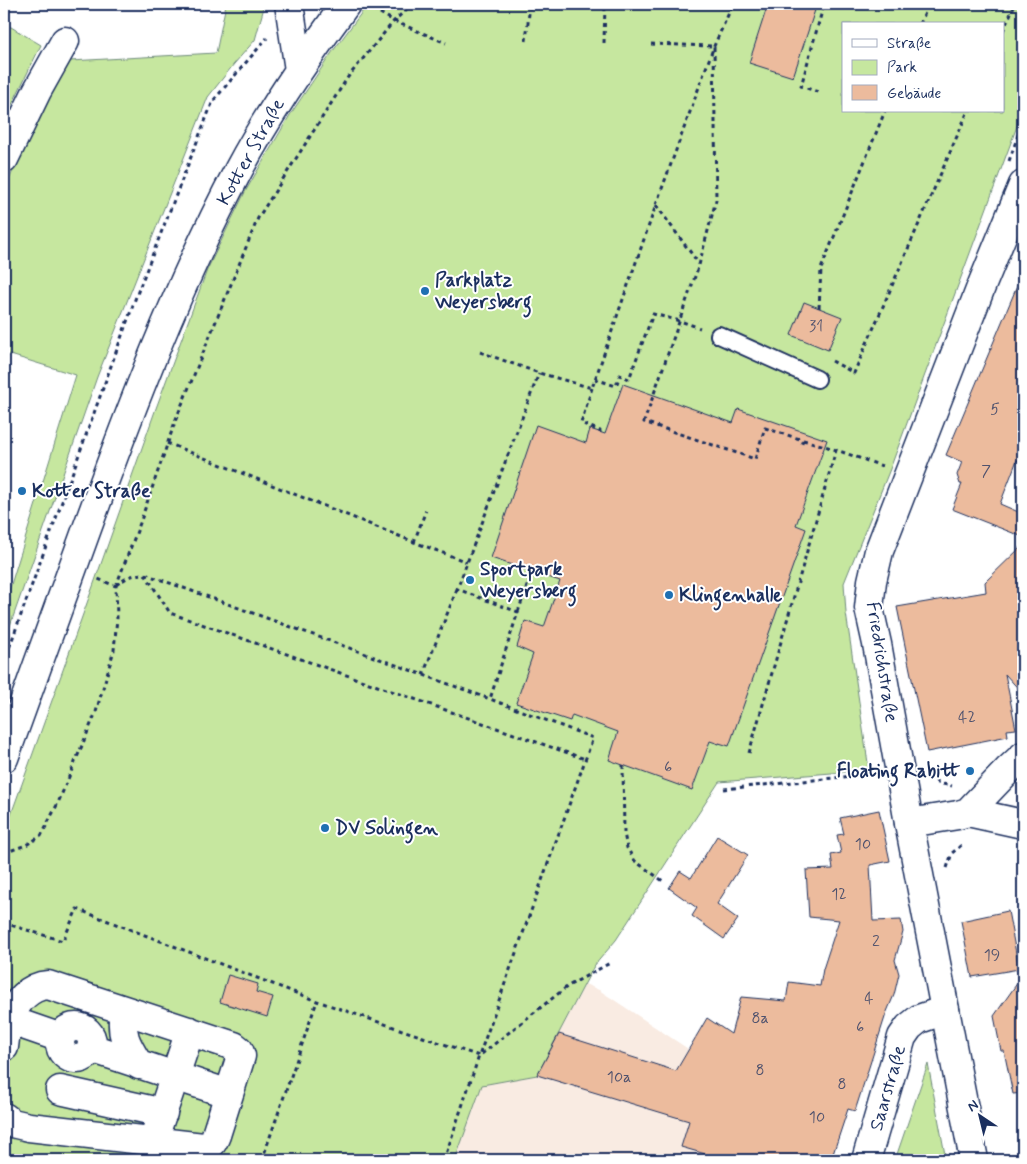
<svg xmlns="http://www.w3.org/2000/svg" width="1027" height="1164" font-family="Mynerve,sans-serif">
<rect width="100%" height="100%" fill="#fff"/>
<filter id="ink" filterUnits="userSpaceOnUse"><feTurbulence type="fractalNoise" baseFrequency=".02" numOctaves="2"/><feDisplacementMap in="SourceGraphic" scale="10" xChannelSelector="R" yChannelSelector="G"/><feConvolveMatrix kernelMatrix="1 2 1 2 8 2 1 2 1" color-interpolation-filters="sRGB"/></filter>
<g filter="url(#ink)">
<path fill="#f9ebe2" d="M585 984 599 990 720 1070 848 1109 831 1160H455L482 1085 537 1075Z"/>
<path fill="#c6e79f" stroke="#708b7e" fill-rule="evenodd" d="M226 4H262L263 11 255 40 234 64 208 97 97 377 4 643V607L76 375 4 353V192L23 147 65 68 70 61 216 53Z
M368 4H1023V110L890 469 844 583 846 613 869 770 719 782 616 940 594 966 537 1075 482 1085 455 1160H4V834L96 578 155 411 207 270 245 192 290 115 333 51ZM843 24H1003V111H843Z
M4 25 11 27 41 45 4 121Z
M928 1064 946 1160H895Z"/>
<path fill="#ecbb9d" stroke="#1b2f5e" d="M768 4H817L793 77 749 63Z
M1023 272V463L1017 460 1000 504 1023 514V537L952 509 962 484H960L957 475 962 462 946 455Z
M804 302 842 317 828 350 791 335Z
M623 384 733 423 738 409 827 440 796 525 806 529 729 746 719 743V744L710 741 692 790 609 760 618 732 572 715 570 721 516 703 533 654 517 647 525 621 544 627 560 581 491 558 536 425 586 443 590 429 605 434Z
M1023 545V694L1005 674 1016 729 1007 730 1008 736 927 752 897 607 986 592 985 582Z
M879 810 890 861 870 865 873 921 901 920 903 932 895 960 899 974 894 995 886 1014 855 1111 848 1109 831 1160H726L681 1147 689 1121 537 1075 559 1034 676 1071 707 1018 731 1034 741 997 786 1001 789 982 820 986 823 969 839 920 809 917 806 870 833 869 831 855 841 853 837 835 844 834 840 818Z
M717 836 748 855 717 904 738 919 724 939 692 916 697 908 669 888 680 871 691 878Z
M1008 911 1019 969 972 977 961 921Z
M228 975 258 984 256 992 273 997 267 1017 220 1002Z
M1023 975V1093L1013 1094 1004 1051H1001L994 1016Z"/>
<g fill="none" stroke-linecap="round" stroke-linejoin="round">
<defs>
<path id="service" d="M719 335 817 379"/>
<path id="minor" d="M4 159 37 91 65 41
M968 812 1009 769 1023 756
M909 823 958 815 968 812 1023 824
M124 1010C120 1035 126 1044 139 1065
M9 1020 61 1038
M60 1043a16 16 0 1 1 32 0a16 16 0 1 1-32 0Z
M4 1047C5 1038 6 1028 9 1020 16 1002 29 986 48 985L234 1046 239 1050 241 1056 216 1135C213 1143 211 1146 203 1147L29 1127 12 1123 4 1117
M91 1048 229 1094
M60 1090 163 1113
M153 1141 190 1031
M866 1160 902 1037 909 1027 919 1019 945 1010"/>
<path id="tertiary" d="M289 4 299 70
M4 758C31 684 58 609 85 534 130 410 177 286 239 169 270 111 307 57 346 4
M974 1160 909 823 877 644 869 608 872 581 879 551 981 287 1023 185"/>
</defs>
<use href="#service" stroke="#1b2f5e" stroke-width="20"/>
<use href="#minor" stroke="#1b2f5e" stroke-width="31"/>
<use href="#tertiary" stroke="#1b2f5e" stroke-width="31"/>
<path stroke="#1b2f5e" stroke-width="3" stroke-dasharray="4 4" stroke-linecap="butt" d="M373 9 394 21 446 43
M920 24 929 4
M1003 31 1015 4
M526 41 530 4
M604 43 605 4
M651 44 714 46 716 200 699 265 644 422 755 459 765 428 803 440 800 447
M818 92 801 86 824 4
M1009 161 1023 121
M656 205 699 264
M819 308 821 269 885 111
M480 352 539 373 592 388 656 205 714 46 733 4
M832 361 854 373 968 111
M595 379 616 386 620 375 629 379 653 314 680 321 700 328
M592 388 581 423 600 431V433
M803 440 825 446 882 466
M167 443 414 542 467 562
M414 542 426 510
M145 574 170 613 585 759
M116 585C126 578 132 574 145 574L490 699
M116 586 140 523 176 419 258 218 348 77 394 21 412 4
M518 612 532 572
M4 662 137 294 213 101 267 38
M423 675 457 589
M749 753 836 450
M623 765 624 833 627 848 635 861 663 881
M930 775 938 783 952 786
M724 789 873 774
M4 852H7L26 845 41 836 58 803 96 712 114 650 117 618 116 586 98 579
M947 868 952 853 964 843
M4 923 63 941 77 909 317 1001 479 1056 568 986 610 963
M262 1160 317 1001
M444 1160 479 1056 593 738 490 699 518 612 457 589 539 373"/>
<use href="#service" stroke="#fff" stroke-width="16"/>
<use href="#minor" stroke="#fff" stroke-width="28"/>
<use href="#tertiary" stroke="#fff" stroke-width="28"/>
</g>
</g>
<g fill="#1f6fb2" stroke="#fff" stroke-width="2">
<circle cx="425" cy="291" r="5"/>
<circle cx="22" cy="491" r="5"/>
<circle cx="470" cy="580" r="5"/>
<circle cx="669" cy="595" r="5"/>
<circle cx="970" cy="771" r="5"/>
<circle cx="325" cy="828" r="5"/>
</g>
<g text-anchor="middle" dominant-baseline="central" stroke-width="4" stroke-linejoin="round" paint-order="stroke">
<g font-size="16" fill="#4f526e">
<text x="816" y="326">31</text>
<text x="995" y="409">5</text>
<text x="986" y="471">7</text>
<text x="967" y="717">42</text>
<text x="668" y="767">6</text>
<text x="863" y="844">10</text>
<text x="839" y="894">12</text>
<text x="876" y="941">2</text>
<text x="992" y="955">19</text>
<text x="869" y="998">4</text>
<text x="760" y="1018">8a</text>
<text x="860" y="1027">6</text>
<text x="760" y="1070">8</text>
<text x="619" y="1077">10a</text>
<text x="842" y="1084">8</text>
<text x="817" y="1117">10</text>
</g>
<g font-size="19" fill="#1b2f5e" stroke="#fff">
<text transform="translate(251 152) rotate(-61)">Kotter Straße</text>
<text transform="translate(882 662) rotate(81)">Friedrichstraße</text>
<text transform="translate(888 1088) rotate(-74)">Saarstraße</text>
</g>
<g font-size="19" font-weight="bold" fill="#1b2f5e" stroke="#fff" text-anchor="start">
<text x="435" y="280">Parkplatz<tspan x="435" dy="22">Weyersberg</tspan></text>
<text x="32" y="491">Kotter Straße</text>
<text x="480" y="569">Sportpark<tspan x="480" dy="22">Weyersberg</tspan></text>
<text x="679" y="595">Klingenhalle</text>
<text x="960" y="771" text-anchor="end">Floating Rabitt</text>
<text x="335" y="828">DV Solingen</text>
</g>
</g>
<rect width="1027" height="1164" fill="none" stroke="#fff" stroke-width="20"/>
<rect x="10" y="10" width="1007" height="1144" fill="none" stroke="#1b2f5e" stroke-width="2" filter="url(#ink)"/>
<rect x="842" y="22" width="162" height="90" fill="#ffffff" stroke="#a4acbf"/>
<rect x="852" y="39" width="25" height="8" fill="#ffffff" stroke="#a4acbf"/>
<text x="887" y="48" font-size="15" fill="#1b2f5e">Straße</text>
<rect x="852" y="60" width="25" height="15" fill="#c6e79f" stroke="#a4acbf"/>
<text x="887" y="72" font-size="15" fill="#1b2f5e">Park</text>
<rect x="852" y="85" width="25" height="15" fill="#ecbb9d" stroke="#a4acbf"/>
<text x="887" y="98" font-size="15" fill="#1b2f5e">Gebäude</text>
<g transform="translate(980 1116) rotate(325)" stroke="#ffffff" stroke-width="4" paint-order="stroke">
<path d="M0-4L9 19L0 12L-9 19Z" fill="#1b2f5e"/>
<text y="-8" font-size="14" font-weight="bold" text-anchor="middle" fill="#1b2f5e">N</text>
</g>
</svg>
